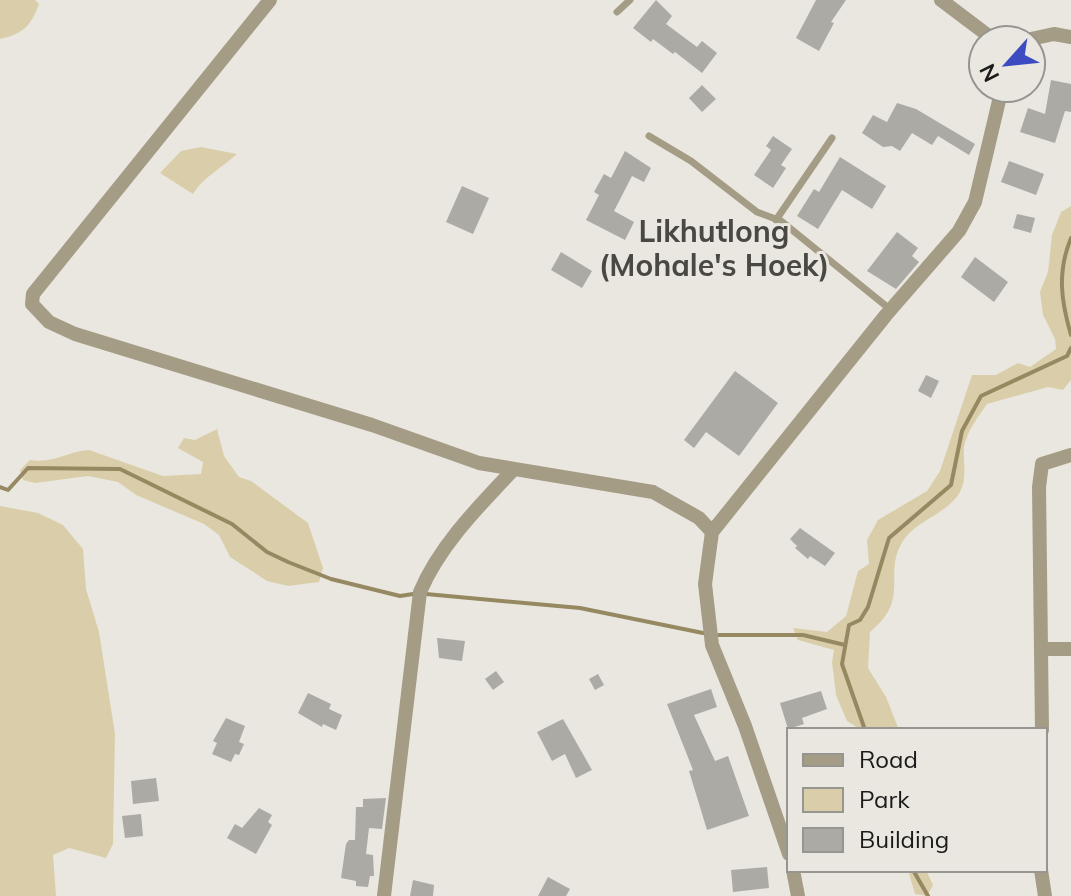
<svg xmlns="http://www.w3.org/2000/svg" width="1071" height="896" font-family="Mulish,sans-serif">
<rect width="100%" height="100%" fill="#e9e7e0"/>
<path fill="#daceaa" d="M0 0H35L39 4C31 26 23 34 0 39Z
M201 147 237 154C222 168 203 177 193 194L160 173 181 151Z
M1071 206V380L1063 390 1048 387 987 404C978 417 967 431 964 447 963 459 966 473 963 484 956 511 920 518 905 538 880 573 913 597 870 632L868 668 886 697 899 730H861L847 721 836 695 832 662 834 650 798 640 793 628 827 632 846 616 858 571 869 564 867 540 878 520 927 491 940 471 972 375H996L1018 363 1030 367 1056 349 1055 339 1043 315 1040 292 1048 272 1052 235 1061 212Z
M217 429 224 456 239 477 251 481 308 523 323 568 319 582 288 586 267 581 230 557 219 535 204 524 136 495 118 482 88 476 35 483 23 480 20 470 30 460C54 464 68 451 89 450L163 476 201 474 203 462 178 448 184 438 195 440Z
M0 506 38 513 63 525 83 549 86 589 99 632 115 734 113 844 106 858 69 848 53 855 56 896H0Z
M908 870H926L933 885 927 896 915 894Z"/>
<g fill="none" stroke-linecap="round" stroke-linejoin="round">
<path stroke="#968962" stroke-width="4" d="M1071 238C1057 272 1061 301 1071 335
M0 487 8 490 28 468 120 469 232 524 267 552 288 562 331 579 400 596 413 594
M426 594 580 608 703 633
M719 635H803L845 645
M865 730 842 664 849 625 860 620 868 607 889 538 951 485 962 431 981 396 1067 356 1071 348
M913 870 928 896"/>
</g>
<path fill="#acaaa4" d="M656 0 672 16 666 24 697 47 702 41 717 53 702 73 675 52 673 54 653 39 651 42 633 28Z
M816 0H846L831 22 834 23 819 51 796 38Z
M1051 80 1071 84V112L1065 111 1055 143 1020 132 1028 108 1045 114Z
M702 85 716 99 702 112 689 98Z
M897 103 916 109 975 144 969 155 938 136 932 145 912 133 900 151 892 146 883 147 862 133 873 115 887 122Z
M773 136 792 149 781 165 786 168 773 188 754 175 771 150 766 146Z
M625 151 651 168 644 182 632 176 614 211 634 222 625 240 586 220 599 195 594 192 604 174 611 178Z
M840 157 886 186 872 209 842 190 818 229 797 216 814 189 819 192Z
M1009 161 1044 174 1036 195 1001 182Z
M462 186 489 198 473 234 446 222Z
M1017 214 1035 218 1031 233 1013 228Z
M897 232 918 248 912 256 919 262 896 289 867 271Z
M561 252 592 271 582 288 551 270Z
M975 257 1008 282 994 302 961 277Z
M735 371 778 403 739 456 706 432 694 448 684 440Z
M926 375 939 381 931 398 918 391Z
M800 528 835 553 825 566 810 556 808 559 795 548 797 546 790 539Z
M437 638 465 641 462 661 439 658Z
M496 671 504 682 493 690 485 679Z
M598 674 604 685 595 690 589 679Z
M711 689 717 707 694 715 715 761 728 756 749 816 707 830 689 771 693 770 667 704Z
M821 691 827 709 802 718 804 724 788 729 780 703Z
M308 693 331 704 329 709 342 715 336 730 323 724 322 727 298 713Z
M226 718 245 726 239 742 244 744 239 755 235 754 231 762 212 754 217 743 213 741Z
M563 719 592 770 576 778 565 754 552 761 537 732Z
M156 778 159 801 133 804 131 781Z
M386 798 382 829 369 828 366 854 373 855 374 876H370L368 887 356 886V881L341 878 346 844 349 840H355L356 807H363V799Z
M259 808 272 815 268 822 272 825 256 854 227 838 235 824 242 828Z
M141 814 143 836 125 838 122 816Z
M767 867 769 888 733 892 731 870Z
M548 877 570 889 566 896H538Z
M413 880 434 885 433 896H410Z"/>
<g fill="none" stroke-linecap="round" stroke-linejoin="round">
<path stroke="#a49c85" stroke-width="7" d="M617 12 630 0
M649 136 691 161 757 212 781 221 891 310
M776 220 832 138"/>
<path stroke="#a49c85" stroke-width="14" d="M270 0 33 294 32 304 49 322 75 334 372 425 479 463 653 492 699 518 712 532
M941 0 994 40
M1026 40 1054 34 1071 37
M1041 649H1071
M1042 730 1039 487 1042 464 1071 455
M789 854 745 726 712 645 705 584 712 532 886 315 959 231 975 202 1002 88
M793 870 798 896
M1041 870 1045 896
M384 896 420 592C440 545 479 506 514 469"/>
</g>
<g text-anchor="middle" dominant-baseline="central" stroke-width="6" stroke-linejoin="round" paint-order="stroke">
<g font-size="30" font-weight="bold" fill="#4a4843" stroke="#e9e7e0">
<text x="714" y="231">Likhutlong<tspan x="714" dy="34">(Mohale's Hoek)</tspan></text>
</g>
</g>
<rect x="787" y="728" width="260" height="144" fill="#e9e7e0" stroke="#979590" stroke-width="2"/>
<rect x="803" y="754" width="40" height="12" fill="#a49c85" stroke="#979590" stroke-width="2"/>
<text x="859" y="768" font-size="24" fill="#1c1b19">Road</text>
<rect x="803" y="788" width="40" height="24" fill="#daceaa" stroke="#979590" stroke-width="2"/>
<text x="859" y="808" font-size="24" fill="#1c1b19">Park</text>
<rect x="803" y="828" width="40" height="24" fill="#acaaa4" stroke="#979590" stroke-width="2"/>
<text x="859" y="848" font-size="24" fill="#1c1b19">Building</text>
<g transform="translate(1007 64) rotate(243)"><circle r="38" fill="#e9e7e0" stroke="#979590" stroke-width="2"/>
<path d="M0-6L14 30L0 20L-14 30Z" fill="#3c4bbf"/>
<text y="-12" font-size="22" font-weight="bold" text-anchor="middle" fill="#1c1b19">N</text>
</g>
</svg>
